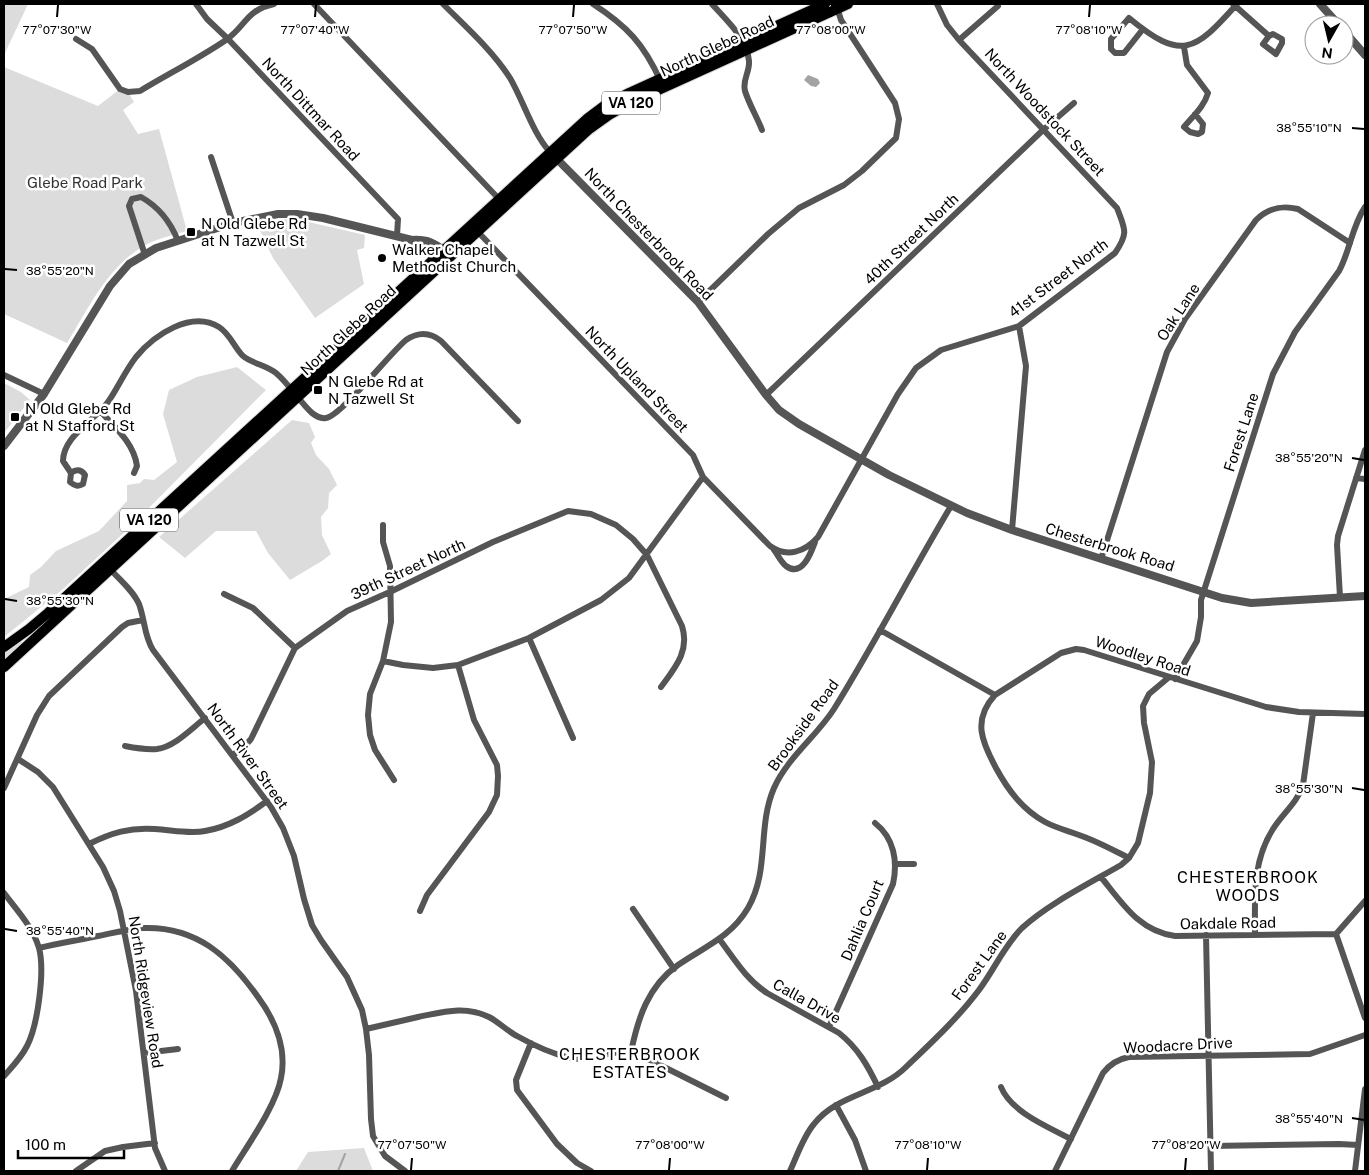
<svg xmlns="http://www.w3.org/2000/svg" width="1369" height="1175" font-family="'Public Sans',sans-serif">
<rect width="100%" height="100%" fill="#fff"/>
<path fill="#dcdcdc" d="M4 4H28L4 55Z
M4 67 98 106 120 89 128 92 134 102 123 110 138 134 159 129 187 231C176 234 164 237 154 241 111 259 90 306 67 343L4 314Z
M284 219 304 221 365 235 364 248 357 250 364 284 315 318 273 258 257 224Z
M237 367 266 390 128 529 62 590 4 637V599L29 587 30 575 41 567 56 551 99 531 127 501V485L140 483 144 479 154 480 177 462 163 414 169 390 197 377Z
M4 383 21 392 30 400 4 433Z
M292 420 309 423 315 437 311 443 316 455 329 469 337 485 329 493 328 508 321 517 322 535 331 554 322 561 290 580 268 553 256 531H216L185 558 159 537Z
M19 640 23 643 4 661V650Z
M364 1148 373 1171H296L308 1152Z"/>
<path fill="#a3a3a3" d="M808 75 818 79 820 83 816 87 811 86 804 80Z"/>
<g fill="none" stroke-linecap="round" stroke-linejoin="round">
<path stroke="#a3a3a3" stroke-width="2" d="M338 1171 345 1154"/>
<defs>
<path id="primary" d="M4 647 29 629 48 613 588 118 604 106 629 93 825 4
M4 667 588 130 609 115 632 102 848 4"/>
</defs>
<use href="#primary" stroke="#dbdbdb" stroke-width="12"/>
<path stroke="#555" stroke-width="6" d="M196 4 207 19 228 39 398 219 397 236
M314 4 499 199
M443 4C466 27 492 50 510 78 523 100 533 134 550 152
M593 4C627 26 644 44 661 82
M712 4C726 20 747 38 749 61 750 72 742 80 745 91 749 104 757 117 762 130
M1233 4 1269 36
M1143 29 1124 53H1115L1111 49V39L1129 18C1182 62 1195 51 1237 4
M1273 34 1282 39V43L1276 54 1263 44 1269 36Z
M76 39 92 49 120 89 128 92 140 91C168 74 198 59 226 40 246 26 246 10 274 4
M959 40 998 6
M1184 47 1187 65 1208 93C1204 107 1193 116 1184 127L1190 132 1198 134 1202 132 1203 124 1195 114
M211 157 233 223
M477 231 693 455 703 477 770 546C787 558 805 552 818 537L898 394 916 368 941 350 1019 326 1115 253C1129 233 1125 229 1117 208L959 40 947 25 937 4
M145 255 129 206 132 199 141 197C159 207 171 223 178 241
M698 302 768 234 799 208 844 185 862 171 896 138 899 119 895 103 841 20 836 4
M4 375 44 394
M766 395 1043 130 1074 103
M101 412C116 428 134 444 137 466L134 473
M71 473C76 469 81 469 85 475L83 484C78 487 75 486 70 482L71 473 63 461C63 435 97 420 110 399 119 385 126 370 136 357 154 335 191 310 219 327 230 334 234 347 243 356 253 364 266 365 276 373 290 385 299 401 312 413 316 416 320 419 326 418 341 416 390 353 406 340 418 332 430 332 441 341L518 421
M1356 478 1365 479
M383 525V542L390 566 391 622 383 661 370 694 368 715 370 735 375 750 394 780
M1012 530 1026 366 1019 326
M774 550C778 555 781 562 786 566 802 578 811 553 815 542
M1101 559 1167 352 1185 319 1256 220C1268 208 1281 205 1298 209L1350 243
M108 567C118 578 133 590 139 604 145 620 144 636 153 650L271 807 283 828 294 856 304 899 312 925 321 940 347 977 362 1010 366 1029 369 1055 371 1119 373 1136 385 1156 405 1171
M224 594 253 608 295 648
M1340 597 1337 545 1338 536 1365 450
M880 630 995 695 1061 653 1076 649 1084 650 1266 707 1299 712 1365 714
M529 638 573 738
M383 661 403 665 433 668 458 665 529 638 601 600 629 578 703 477
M1175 679 1197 641 1201 617V600L1273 374 1295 332 1339 271C1350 251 1352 226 1365 207
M995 695C972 720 982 742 996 768 1008 790 1022 809 1045 822 1058 829 1073 832 1087 838 1102 844 1115 851 1129 858
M125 746C135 748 146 750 157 749 174 747 191 729 205 718
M233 755 244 747 251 739 295 648 347 611 392 591 493 542 568 511 591 514 616 525 633 539 647 555 682 626C690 651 675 668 661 687
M18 759 38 772 53 787 103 867 114 891 120 911 136 991 155 1148 165 1171
M4 788 37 715 49 696 122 627 128 623 143 620
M89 844C111 833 130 827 155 829 172 830 189 834 205 831 229 827 248 815 267 801
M895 864H914
M1101 877C1122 903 1139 931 1175 936L1336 934 1365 901
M4 893C16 909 33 927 39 948 45 970 38 1025 27 1046 21 1058 12 1067 4 1076
M633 909 674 969
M420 911 427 895 489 812 497 795 498 776 497 765 474 720 458 665
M1255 934C1255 897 1252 862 1273 829 1283 813 1297 803 1303 785L1313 713
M1336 934 1365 1018
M1206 935 1211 1171
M720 940C735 960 746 979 767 993L839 1033C858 1048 868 1066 878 1087
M39 948C59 943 79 940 98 936 113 933 128 929 143 928 196 926 229 956 258 997 275 1020 287 1049 281 1078 276 1106 247 1146 232 1171
M829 1027 893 884C898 861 894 838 875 823
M366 1029C384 1025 401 1021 418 1017 443 1012 465 1005 489 1017 499 1022 507 1031 517 1036 533 1045 553 1054 570 1058 594 1062 615 1047 638 1054L726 1098
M531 1043 516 1080 517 1090 557 1144 577 1163 591 1171
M631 1052C638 1018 648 986 678 965 704 947 731 937 748 908 770 870 757 827 774 788 788 757 816 737 834 709 875 643 911 573 951 506
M144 1053 178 1049
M1001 1087C1011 1112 1048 1127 1071 1139
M836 1105 855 1140 866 1171
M1211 1146 1339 1144 1358 1145
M76 1171 105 1151 123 1147 155 1143
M790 1171C797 1156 803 1137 814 1124 837 1094 879 1094 906 1067 931 1043 958 1018 979 990 994 970 1004 946 1022 928 1048 904 1090 883 1121 865L1129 858 1138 843 1150 793 1152 762 1144 723 1143 706 1149 694 1168 678
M1055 1171 1103 1073C1110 1064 1118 1059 1129 1057L1310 1054 1365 1035
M1355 1171 1365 1089"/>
<path stroke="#555" stroke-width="8" d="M1320 4 1339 25
M1344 31 1365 55
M554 156 698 302 766 395 779 410 799 424 889 475 967 513 1012 530 1222 598 1251 603 1365 596
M412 240 439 261
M4 446 44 394 110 286 129 264 156 248 233 223 278 214H297L323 218 412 240C427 239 436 243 447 253"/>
<use href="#primary" stroke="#000" stroke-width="10"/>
</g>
<path fill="none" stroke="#000" stroke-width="2" d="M57 17 58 5M315 17 316 5M573 17 574 5M831 17 832 5M1089 17 1090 5M1352 128 1364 129M5 269 17 270M1352 458 1364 460M5 599 17 601M1352 788 1364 790M5 929 17 931M1352 1118 1364 1120M411 1170 412 1158M669 1170 670 1158M927 1170 928 1158M1185 1170 1186 1158"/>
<g fill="#000" stroke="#fff" stroke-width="2">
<rect x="186" y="227" width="10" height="10" rx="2.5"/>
<circle cx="382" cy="258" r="5"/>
<rect x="313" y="385" width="10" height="10" rx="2.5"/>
<rect x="10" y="412" width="10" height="10" rx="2.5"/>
</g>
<g text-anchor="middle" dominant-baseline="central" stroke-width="5" stroke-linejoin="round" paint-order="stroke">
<g fill="#fff" stroke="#4c4c4c" stroke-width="1">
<rect x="602" y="91.5" width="58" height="23" rx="4"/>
<rect x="120" y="508.5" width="58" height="23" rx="4"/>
</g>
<g font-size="14" font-weight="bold" fill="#000">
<text x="631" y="103">VA 120</text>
<text x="149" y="520">VA 120</text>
</g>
<g font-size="15" fill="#000" stroke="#fff">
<text transform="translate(717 46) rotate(-25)">North Glebe Road</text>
<text transform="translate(311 109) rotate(47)">North Dittmar Road</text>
<text transform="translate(1045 112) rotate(47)">North Woodstock Street</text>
<text transform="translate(649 234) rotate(46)">North Chesterbrook Road</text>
<text transform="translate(911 239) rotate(-44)">40th Street North</text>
<text transform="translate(1058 278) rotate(-37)">41st Street North</text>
<text transform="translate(1178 312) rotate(-57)">Oak Lane</text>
<text transform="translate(348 330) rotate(-43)">North Glebe Road</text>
<text transform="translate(637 379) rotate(46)">North Upland Street</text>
<text transform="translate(1241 432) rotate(-72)">Forest Lane</text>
<text transform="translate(1110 547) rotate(17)">Chesterbrook Road</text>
<text transform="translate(408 569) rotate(-25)">39th Street North</text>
<text transform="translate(1143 656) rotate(18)">Woodley Road</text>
<text transform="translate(803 725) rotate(-54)">Brookside Road</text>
<text transform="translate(248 756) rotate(54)">North River Street</text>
<text transform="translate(862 920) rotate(-67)">Dahlia Court</text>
<text transform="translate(1228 923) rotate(-1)">Oakdale Road</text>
<text transform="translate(979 965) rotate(-54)">Forest Lane</text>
<text transform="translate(146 992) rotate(81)">North Ridgeview Road</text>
<text transform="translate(807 1001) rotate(29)">Calla Drive</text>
<text transform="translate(1178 1045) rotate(-3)">Woodacre Drive</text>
</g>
<g font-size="15" fill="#333" stroke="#fff">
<text x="85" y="182">Glebe Road Park</text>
</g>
<g font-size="15" fill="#000" stroke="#fff" text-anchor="start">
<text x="201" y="223">N Old Glebe Rd<tspan x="201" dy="17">at N Tazwell St</tspan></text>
<text x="392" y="249">Walker Chapel<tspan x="392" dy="17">Methodist Church</tspan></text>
<text x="328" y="381">N Glebe Rd at<tspan x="328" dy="17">N Tazwell St</tspan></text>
<text x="25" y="408">N Old Glebe Rd<tspan x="25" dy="17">at N Stafford St</tspan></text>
</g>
<g font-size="16" letter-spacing="1" fill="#000" stroke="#fff">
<text x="1248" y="877">CHESTERBROOK<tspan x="1248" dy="18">WOODS</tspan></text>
<text x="630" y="1054">CHESTERBROOK<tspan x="630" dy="18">ESTATES</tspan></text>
</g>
</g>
<g font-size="12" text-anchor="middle" fill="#000" stroke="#fff" stroke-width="5" stroke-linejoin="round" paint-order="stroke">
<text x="57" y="34">77°07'30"W</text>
<text x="315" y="34">77°07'40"W</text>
<text x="573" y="34">77°07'50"W</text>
<text x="831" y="34">77°08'00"W</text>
<text x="1089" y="34">77°08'10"W</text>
<text x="1309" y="132">38°55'10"N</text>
<text x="60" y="275">38°55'20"N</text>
<text x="1309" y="462">38°55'20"N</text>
<text x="60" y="605">38°55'30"N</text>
<text x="1309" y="793">38°55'30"N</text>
<text x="60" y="935">38°55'40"N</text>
<text x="1309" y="1123">38°55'40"N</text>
<text x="412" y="1149">77°07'50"W</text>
<text x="670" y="1149">77°08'00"W</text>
<text x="928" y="1149">77°08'10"W</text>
<text x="1186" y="1149">77°08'20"W</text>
</g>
<rect width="1369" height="1175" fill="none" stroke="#000000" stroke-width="10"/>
<g transform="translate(1329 40) rotate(188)"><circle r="24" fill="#ffffff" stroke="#999999"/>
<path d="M0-4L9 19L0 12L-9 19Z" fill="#000000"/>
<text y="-8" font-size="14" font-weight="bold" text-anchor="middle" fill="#000000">N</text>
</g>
<path d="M18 1150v8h106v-8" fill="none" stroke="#000000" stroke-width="2.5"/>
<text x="25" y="1150" font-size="15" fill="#000000" stroke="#ffffff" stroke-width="4" paint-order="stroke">100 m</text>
</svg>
